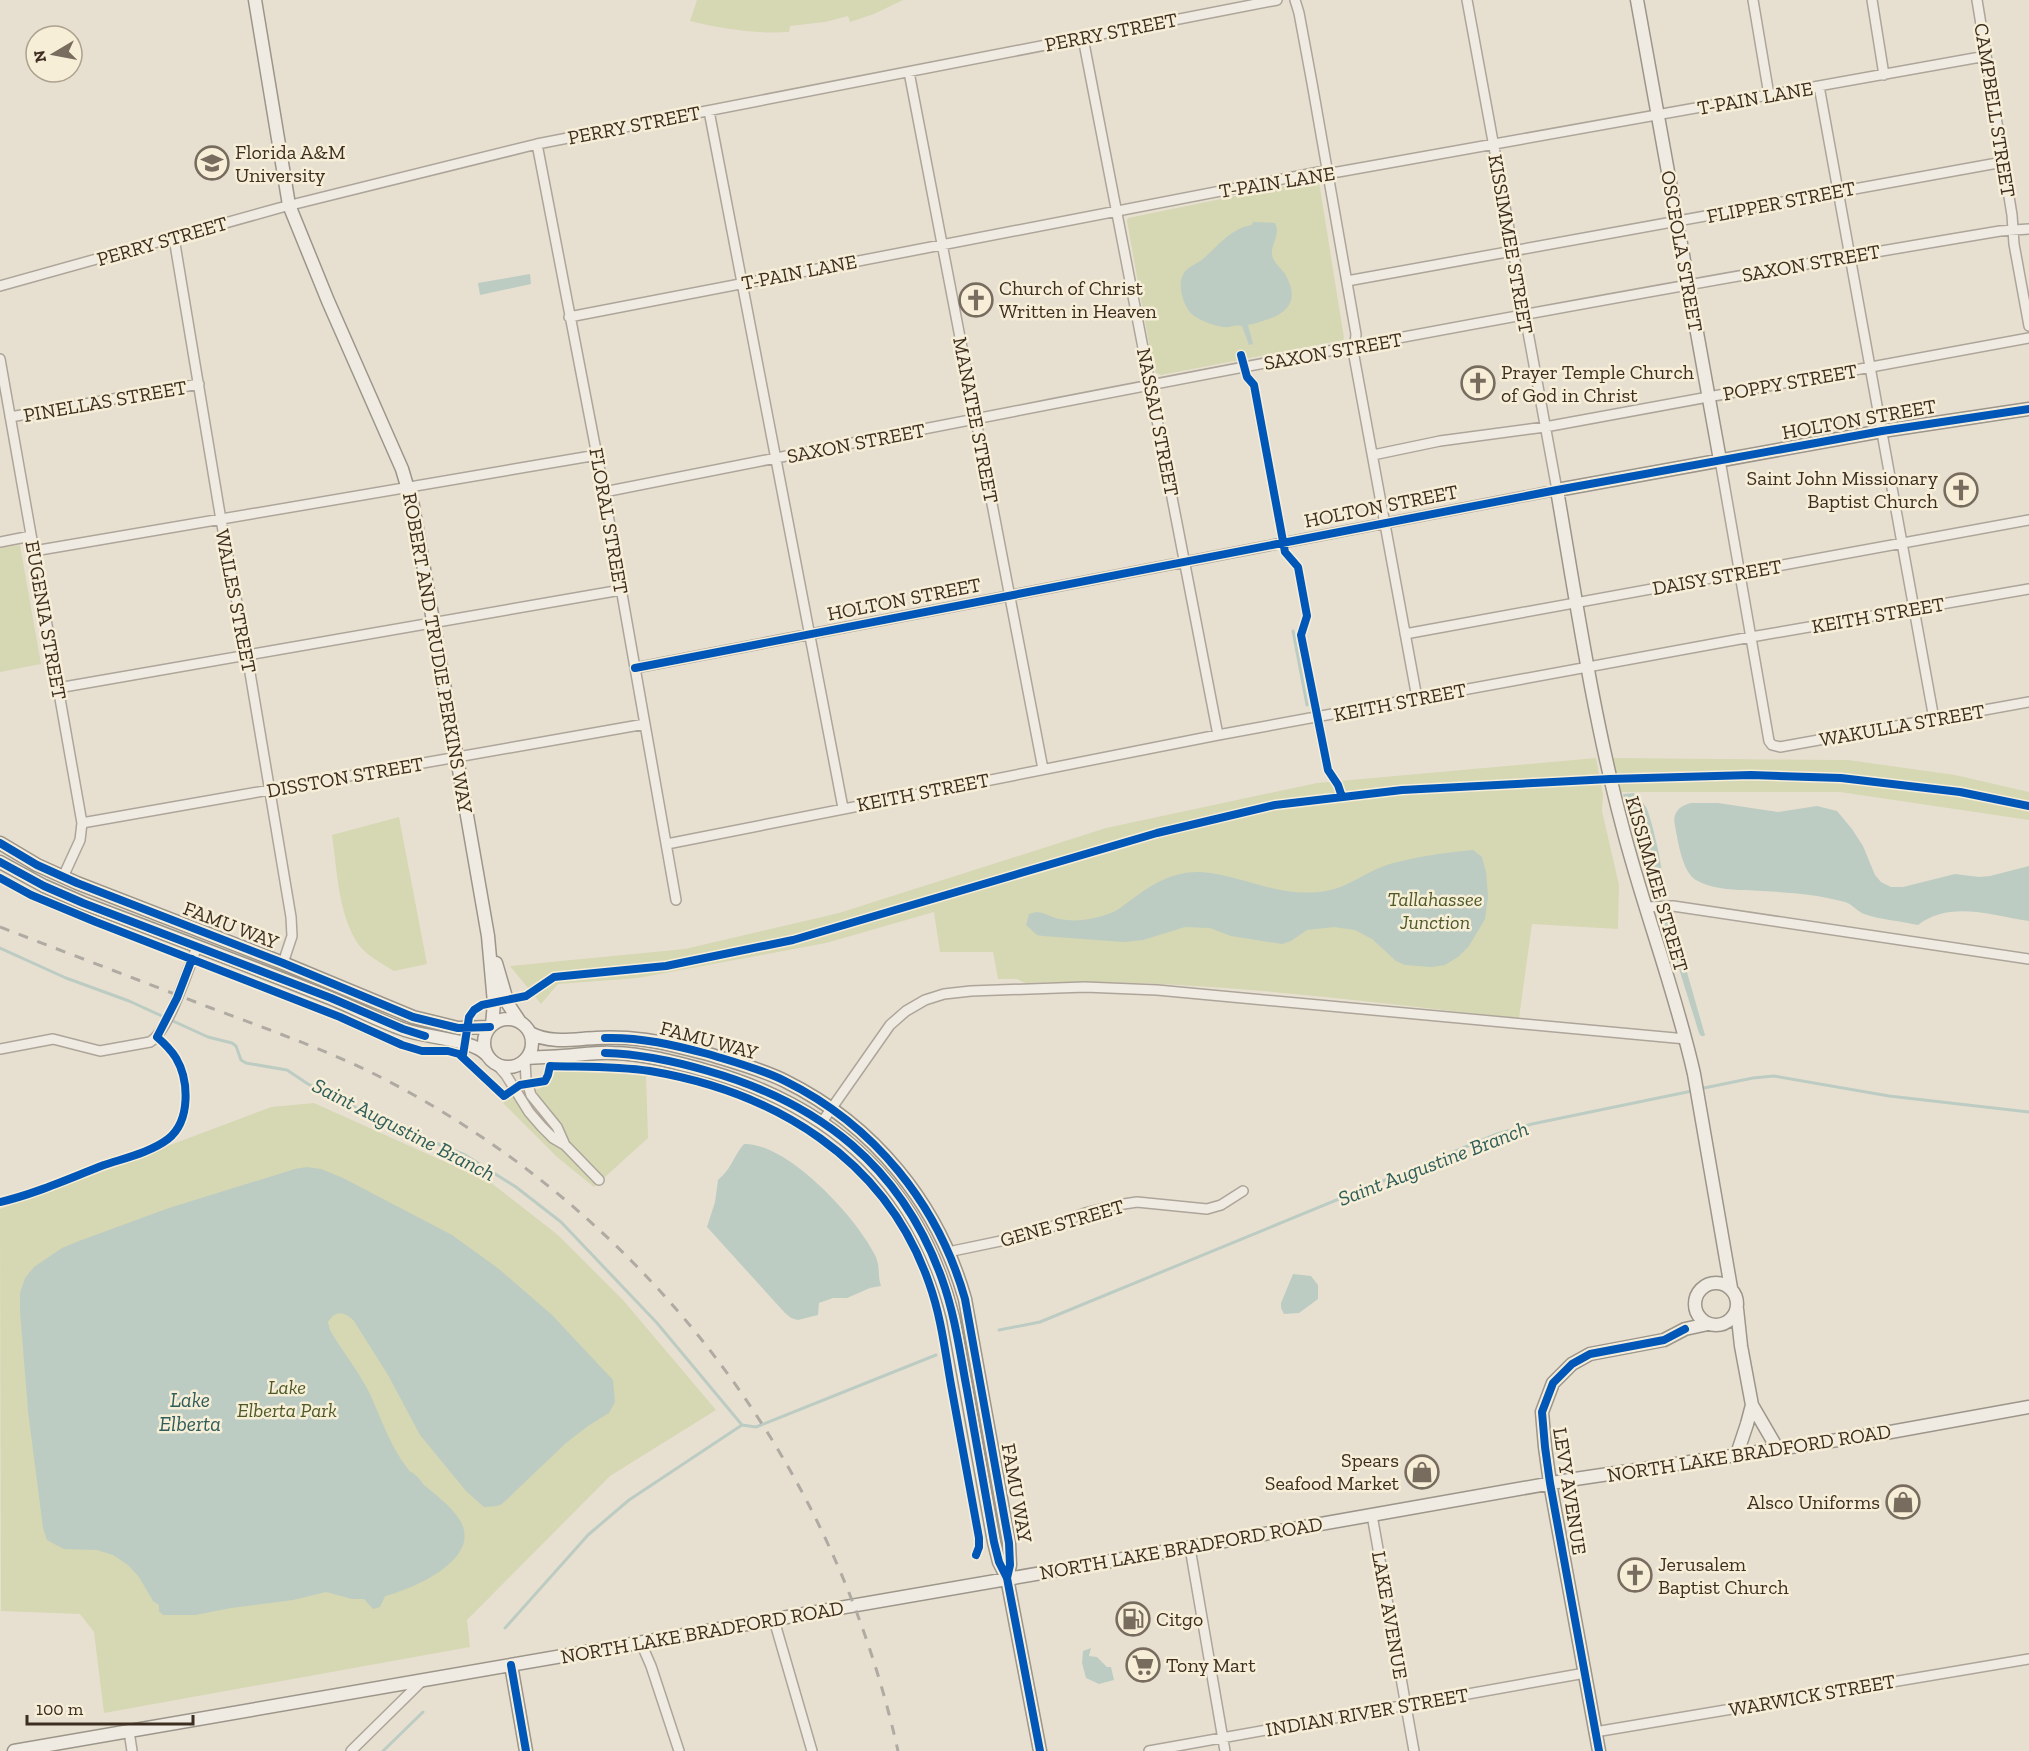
<svg xmlns="http://www.w3.org/2000/svg" width="2029" height="1751" font-family="'Zilla Slab',serif">
<rect width="100%" height="100%" fill="#e7e0d1"/>
<path fill="#d6d7b3" d="M697 0H903L874 14 850 22 848 16 825 22 790 26 789 32C755 34 723 29 690 21Z
M1309 181 1319 182 1344 338 1343 340 1161 375 1156 373 1153 366 1127 221 1128 218Z
M20 545 41 664 0 672V548Z
M1596 758 1603 795 1602 811 1619 885 1618 929 1532 924 1519 1018C1355 1001 1190 977 1025 983L1017 979H998L993 952H940L934 912 826 943 638 978 558 984 541 1004 510 966 685 949 839 913 1106 828 1317 783Z
M1612 758 1848 760 1955 775 2029 792V820L1840 792H1620Z
M399 817 427 964 394 971C381 963 362 953 355 939 338 909 337 869 332 835Z
M555 1071 612 1073 646 1076 648 1138 594 1187 557 1157 503 1103C521 1085 547 1098 555 1071Z
M314 1103 490 1182 558 1235 623 1300 716 1410 610 1476 467 1620 470 1647 104 1713 94 1632 80 1614 1 1611 0 1209 271 1107Z"/>
<path fill="#bcccc2" d="M1253 222 1275 223C1281 235 1271 243 1272 255 1273 262 1281 268 1285 274 1305 309 1277 318 1248 325L1253 344 1249 345 1242 326C1235 324 1230 328 1224 327 1214 326 1201 321 1193 315 1184 308 1178 288 1182 277 1186 266 1196 265 1203 259 1218 246 1231 228 1252 225Z
M530 274 531 284 480 295 478 283Z
M1634 793C1637 798 1643 802 1646 807 1652 819 1667 882 1662 891L1655 892 1653 890 1623 794Z
M1691 803H1718L1778 812 1817 806 1837 811 1852 829 1863 846 1875 875 1881 882 1891 887H1903L1955 874 1979 877 1990 876 2029 866V921C1992 916 1951 900 1918 925 1901 921 1881 920 1864 914 1857 911 1852 904 1845 902 1812 893 1778 892 1745 890 1730 890 1709 888 1696 880 1682 872 1678 841 1675 826 1672 813 1679 806 1691 803Z
M1473 850 1482 857 1486 872 1488 897 1485 919 1469 946 1458 957 1445 965 1431 967 1405 965 1396 961 1372 939 1355 930 1334 927 1307 930 1291 941 1282 944 1231 936 1210 928 1185 927 1143 940 1124 942 1043 936 1037 935 1026 925 1029 914C1042 909 1046 916 1059 919 1075 922 1092 920 1108 914 1116 912 1124 905 1131 900 1152 884 1173 871 1201 872 1243 875 1280 899 1326 891 1347 888 1364 873 1384 866 1407 858 1449 852 1473 850Z
M1672 920 1705 1035 1704 1036H1701L1699 1033 1671 943 1662 922Z
M744 1144C788 1143 856 1217 875 1255 881 1268 877 1274 881 1286L870 1288 847 1298H833L819 1303 818 1315 798 1320 791 1318 785 1313 707 1227 715 1202 718 1180C733 1167 732 1158 744 1144Z
M307 1167 321 1169 343 1178 452 1235 499 1269 552 1315 613 1380 615 1402 609 1413 588 1426 566 1443 502 1504 497 1506 484 1507 466 1491 420 1435 388 1375 354 1321C345 1312 336 1309 328 1322L330 1330C342 1351 358 1370 369 1392 381 1418 390 1446 408 1469 413 1476 409 1469 415 1475 419 1477 421 1482 424 1485 435 1494 448 1504 457 1516 488 1557 415 1588 385 1596L380 1607 373 1609 364 1599H352L326 1592 293 1600 231 1608 195 1615H163L159 1611V1605L153 1601 139 1577 128 1565 113 1555 97 1550 64 1549 47 1540 43 1528 28 1411 20 1311V1293L25 1278 34 1267 62 1248 79 1241 169 1208 295 1169Z
M1293 1274 1311 1276 1318 1285V1299L1299 1313 1284 1314 1281 1308V1303Z
M1091 1648 1089 1656 1097 1657 1107 1667H1111L1114 1680 1099 1684 1086 1678 1082 1663 1083 1651Z"/>
<g fill="none" stroke-linecap="round" stroke-linejoin="round">
<path stroke="#bcccc2" stroke-width="3" d="M1293 631 1307 705
M0 948 66 978 129 1001 208 1037 232 1043 236 1046 241 1060 246 1063 287 1070 308 1084 387 1123 465 1155 516 1187 561 1222 657 1323 742 1425 756 1427 936 1355
M1699 1089 1753 1078 1774 1076 1889 1096 2029 1112
M999 1330 1040 1322 1497 1134 1532 1124 1692 1091
M505 1628 588 1535 629 1500 742 1425
M383 1751 423 1712"/>
<defs>
<path id="street" d="M1295 0 1299 13 1312 83 1356 334 1354 356 1417 698
M1753 0 1769 95
M1872 0 1884 75
M1977 0 2012 215 2014 244 2029 326
M1083 38 1218 735
M909 72 1043 769
M1819 86 1934 719
M709 111 843 808
M537 144 604 492 676 900
M174 238 221 520 247 655 291 917 292 936 283 963
M1347 281 2003 162
M0 286 279 208 537 144 1277 0
M569 317 1319 172H1338L1986 56
M0 359 82 823 80 840 63 877
M10 417 199 384
M1373 455 1440 441 1545 427 2029 338
M1720 460 1769 741 1772 745 1780 747 2029 702
M604 492C1068 400 1533 309 2000 231L2029 229
M0 542 31 536
M34 551 597 455
M1405 634 2029 520
M635 668 1557 490 1467 0
M58 688 621 590
M82 823 645 724
M667 844 1218 735 1751 637 2029 589
M1645 907 1673 906 2029 959
M0 1049 53 1039 100 1051 150 1042C169 1031 188 968 197 947
M525 1061 526 1079 531 1095 557 1127 565 1145
M498 1066 506 1075 529 1112 542 1127 553 1138 565 1145 599 1180
M822 1122 890 1025 906 1011 925 1000 944 994 971 991 1085 987 1157 990 1686 1039
M948 1252 1034 1234 1085 1213 1117 1205 1137 1202 1207 1209 1221 1205 1243 1191
M1372 1515 1414 1751
M1190 1548 1225 1751
M774 1620 812 1751
M641 1643 651 1666 679 1751
M129 1731 132 1751
M1595 1732 2029 1659
M351 1751 424 1679
M1149 1751 1585 1673"/>
<path id="secondary" d="M255 0 289 205 328 301 402 469 413 506 488 936 494 1003 492 1025
M1637 0 1720 460
M0 843 37 865 77 883 283 963 413 1017 458 1028 490 1027
M0 862 44 886 83 903C165 934 248 965 330 998 355 1008 379 1021 405 1030 428 1038 472 1039 487 1055
M496 963 508 1004 520 1022
M484 1043a24 24 0 1 1 48 0a24 24 0 1 1-48 0Z
M530 1033C551 1044 573 1039 596 1038 613 1037 630 1038 646 1040 667 1043 688 1049 708 1054 734 1062 761 1069 785 1081 874 1125 938 1204 965 1299L1009 1543 1010 1565 1007 1578
M527 1058C539 1057 551 1057 563 1056 580 1055 596 1052 613 1053 647 1054 678 1063 711 1072 838 1109 920 1188 953 1317L994 1542 999 1562 1007 1578 1040 1751
M1695 1304a21 21 0 1 1 42 0a21 21 0 1 1-42 0Z
M1731 1288 1694 1074C1675 989 1643 908 1622 825 1593 716 1576 600 1557 490L1882 431 2029 409
M1737 1309 1741 1346 1752 1405 1777 1448
M1737 1454 1747 1424 1752 1405
M511 1665 526 1751
M14 1751 1140 1556 1575 1479 1885 1433 2029 1407
M1599 1751 1550 1483 1545 1447 1542 1412 1553 1383 1572 1364 1590 1354 1664 1340 1685 1329 1708 1324"/>
</defs>
<use href="#street" stroke="#ada599" stroke-width="12"/>
<use href="#secondary" stroke="#9c958a" stroke-width="15"/>
<use href="#street" stroke="#efebe3" stroke-width="9"/>
<use href="#secondary" stroke="#efebe3" stroke-width="12"/>
<path stroke="#afaaa2" stroke-width="3" stroke-dasharray="10 10" stroke-linecap="butt" d="M0 927C70 954 141 981 211 1008 272 1031 333 1052 390 1082 651 1220 834 1464 898 1751"/>
<defs>
<path id="cycleway" d="M1241 355 1247 377 1254 385 1285 552 1298 567 1307 616 1301 635 1328 770 1338 785 1342 797
M635 668 1557 490 1882 431 2029 409
M0 843 37 865 77 883 283 963 413 1017 458 1028 490 1027
M0 862 44 886 83 903 331 998 403 1029 425 1036
M0 878 31 895 96 922 340 1017 402 1045 422 1051H448L459 1054 504 1096 520 1085 545 1081 548 1075 550 1066C583 1067 617 1066 650 1071 775 1092 886 1159 929 1283 941 1316 945 1351 951 1385 960 1436 970 1487 979 1538V1547L976 1555
M605 1038C641 1037 674 1045 708 1054 734 1062 761 1069 785 1081 874 1125 938 1204 965 1299L1009 1543 1010 1565 1007 1578
M605 1053C641 1054 674 1061 708 1071 820 1103 902 1167 942 1279 955 1315 960 1353 967 1390 976 1441 985 1491 994 1542L999 1562 1007 1578 1040 1751
M463 1055 469 1017 474 1010 482 1005 526 996 554 977 666 966 793 940 1157 833 1275 805 1402 790 1610 779 1751 775 1841 778 1960 792 2029 806
M0 1202C35 1194 70 1178 104 1165 125 1158 151 1152 168 1139 191 1121 189 1080 176 1058 171 1050 164 1043 157 1037L177 998 192 959
M511 1665 526 1751
M1599 1751 1550 1483 1545 1447 1542 1412 1553 1383 1572 1364 1590 1354 1664 1340 1685 1329"/>
</defs>
<use href="#cycleway" stroke="#f7eed8" stroke-width="11"/>
<use href="#cycleway" stroke="#0057b8" stroke-width="8"/>
</g>
<defs>
<symbol id="university-ring" viewBox="-11 -11 22 22"><circle r="9.5" fill="#f7eed8" stroke="#786c5e" stroke-width="1.5"/><path d="M0-5L7-2L0 1L-7-2ZM-4 1L0 2.5L4 1V4Q0 6-4 4Z" fill="#786c5e"/></symbol>
<symbol id="church-ring" viewBox="-11 -11 22 22"><circle r="9.5" fill="#f7eed8" stroke="#786c5e" stroke-width="1.5"/><path d="M-1.2-6h2.4v3.5h3.3v2.4h-3.3V6h-2.4V-.1h-3.3v-2.4h3.3Z" fill="#786c5e"/></symbol>
<symbol id="shop-ring" viewBox="-11 -11 22 22"><circle r="9.5" fill="#f7eed8" stroke="#786c5e" stroke-width="1.5"/><path d="M-5-2.5h2.3a2.7 3.5 0 0 1 5.4 0H5L5.5 6h-11ZM-1.5-2.5h3a1.5 2.3 0 0 0-3 0Z" fill="#786c5e"/></symbol>
<symbol id="fuel-ring" viewBox="-11 -11 22 22"><circle r="9.5" fill="#f7eed8" stroke="#786c5e" stroke-width="1.5"/><path d="M-5.5-6h7V0h2V4h1.3V-2.5L3-4.5l.8-.8L6-3V5H2.5V1h-1V6h-7ZM-4.2-4.7v3.2H.2V-4.7Z" fill="#786c5e"/></symbol>
<symbol id="supermarket-ring" viewBox="-11 -11 22 22"><circle r="9.5" fill="#f7eed8" stroke="#786c5e" stroke-width="1.5"/><path d="M-6-5.5h2.5l.6 2H6L4.5 2H-2.5L-4.4-4H-6ZM-1.5 3.2a1.3 1.3 0 1 0 .1 0ZM3 3.2a1.3 1.3 0 1 0 .1 0Z" fill="#786c5e"/></symbol>
</defs>
<g fill-rule="evenodd">
<use href="#university-ring" x="193" y="144" width="38" height="38"/>
<use href="#church-ring" x="957" y="281" width="38" height="38"/>
<use href="#church-ring" x="1459" y="364" width="38" height="38"/>
<use href="#church-ring" x="1942" y="471" width="38" height="38"/>
<use href="#shop-ring" x="1403" y="1453" width="38" height="38"/>
<use href="#shop-ring" x="1884" y="1483" width="38" height="38"/>
<use href="#church-ring" x="1616" y="1556" width="38" height="38"/>
<use href="#fuel-ring" x="1114" y="1600" width="38" height="38"/>
<use href="#supermarket-ring" x="1124" y="1646" width="38" height="38"/>
</g>
<g text-anchor="middle" dominant-baseline="central" stroke-width="5" stroke-linejoin="round" paint-order="stroke">
<g font-size="20" fill="#3d2e20" stroke="#f7eed8">
<text transform="translate(1111 32) rotate(-11)">PERRY STREET</text>
<text transform="translate(1755 98) rotate(-10)">T-PAIN LANE</text>
<text transform="translate(1995 110) rotate(81)">CAMPBELL STREET</text>
<text transform="translate(634 125) rotate(-11)">PERRY STREET</text>
<text transform="translate(1277 182) rotate(-9)">T-PAIN LANE</text>
<text transform="translate(1781 202) rotate(-11)">FLIPPER STREET</text>
<text transform="translate(162 241) rotate(-16)">PERRY STREET</text>
<text transform="translate(1511 244) rotate(80)">KISSIMMEE STREET</text>
<text transform="translate(1682 251) rotate(80)">OSCEOLA STREET</text>
<text transform="translate(1811 263) rotate(-10)">SAXON STREET</text>
<text transform="translate(799 272) rotate(-11)">T-PAIN LANE</text>
<text transform="translate(1333 351) rotate(-10)">SAXON STREET</text>
<text transform="translate(1790 382) rotate(-10)">POPPY STREET</text>
<text transform="translate(105 401) rotate(-10)">PINELLAS STREET</text>
<text transform="translate(1859 419) rotate(-10)">HOLTON STREET</text>
<text transform="translate(976 420) rotate(79)">MANATEE STREET</text>
<text transform="translate(1158 422) rotate(79)">NASSAU STREET</text>
<text transform="translate(856 443) rotate(-11)">SAXON STREET</text>
<text transform="translate(1381 506) rotate(-11)">HOLTON STREET</text>
<text transform="translate(609 521) rotate(80)">FLORAL STREET</text>
<text transform="translate(1717 577) rotate(-10)">DAISY STREET</text>
<text transform="translate(904 599) rotate(-11)">HOLTON STREET</text>
<text transform="translate(236 601) rotate(79)">WAILES STREET</text>
<text transform="translate(1878 615) rotate(-10)">KEITH STREET</text>
<text transform="translate(46 620) rotate(80)">EUGENIA STREET</text>
<text transform="translate(438 653) rotate(80)">ROBERT AND TRUDIE PERKINS WAY</text>
<text transform="translate(1400 702) rotate(-11)">KEITH STREET</text>
<text transform="translate(1902 725) rotate(-10)">WAKULLA STREET</text>
<text transform="translate(345 777) rotate(-10)">DISSTON STREET</text>
<text transform="translate(923 792) rotate(-11)">KEITH STREET</text>
<text transform="translate(1657 884) rotate(74)">KISSIMMEE STREET</text>
<text transform="translate(231 925) rotate(21)">FAMU WAY</text>
<text transform="translate(709 1040) rotate(15)">FAMU WAY</text>
<text transform="translate(1062 1223) rotate(-16)">GENE STREET</text>
<text transform="translate(1749 1453) rotate(-9)">NORTH LAKE BRADFORD ROAD</text>
<text transform="translate(1570 1491) rotate(81)">LEVY AVENUE</text>
<text transform="translate(1017 1493) rotate(80)">FAMU WAY</text>
<text transform="translate(1181 1548) rotate(-10)">NORTH LAKE BRADFORD ROAD</text>
<text transform="translate(1390 1615) rotate(80)">LAKE AVENUE</text>
<text transform="translate(702 1632) rotate(-10)">NORTH LAKE BRADFORD ROAD</text>
<text transform="translate(1812 1695) rotate(-10)">WARWICK STREET</text>
<text transform="translate(1367 1712) rotate(-10)">INDIAN RIVER STREET</text>
</g>
<g font-size="20" fill="#3d2e20" stroke="#f7eed8" text-anchor="start">
<text x="235" y="152">Florida A&amp;M<tspan x="235" dy="23">University</tspan></text>
<text x="999" y="288">Church of Christ<tspan x="999" dy="23">Written in Heaven</tspan></text>
<text x="1501" y="372">Prayer Temple Church<tspan x="1501" dy="23">of God in Christ</tspan></text>
<text x="1938" y="478" text-anchor="end">Saint John Missionary<tspan x="1938" dy="23">Baptist Church</tspan></text>
<text x="1399" y="1460" text-anchor="end">Spears<tspan x="1399" dy="23">Seafood Market</tspan></text>
<text x="1880" y="1502" text-anchor="end">Alsco Uniforms</text>
<text x="1658" y="1564">Jerusalem<tspan x="1658" dy="23">Baptist Church</tspan></text>
<text x="1156" y="1619">Citgo</text>
<text x="1166" y="1665">Tony Mart</text>
</g>
<g font-size="20" font-style="italic" fill="#4d5a26" stroke="#f7eed8">
<text x="1435" y="899">Tallahassee<tspan x="1435" dy="23">Junction</tspan></text>
<text x="287" y="1387">Lake<tspan x="287" dy="23">Elberta Park</tspan></text>
</g>
<g font-size="21" font-style="italic" fill="#2f5d5a" stroke="#f7eed8">
<text transform="translate(404 1129) rotate(27)">Saint Augustine Branch</text>
<text transform="translate(1433 1163) rotate(-21)">Saint Augustine Branch</text>
<text x="190" y="1399">Lake<tspan x="190" dy="24">Elberta</tspan></text>
</g>
</g>
<g transform="translate(54 54) rotate(260)"><circle r="28" fill="#f7eed8" stroke="#ada18e" stroke-width="1.5"/>
<path d="M0-4.5L10 22L0 15L-10 22Z" fill="#786c5e"/>
<text y="-9" font-size="16" font-weight="bold" text-anchor="middle" fill="#3d2e20">N</text>
</g>
<path d="M27 1715v9h166v-9" fill="none" stroke="#3d2e20" stroke-width="3"/>
<text x="36" y="1715" font-size="18" fill="#3d2e20" stroke="#f7eed8" stroke-width="4.5" paint-order="stroke">100 m</text>
</svg>
